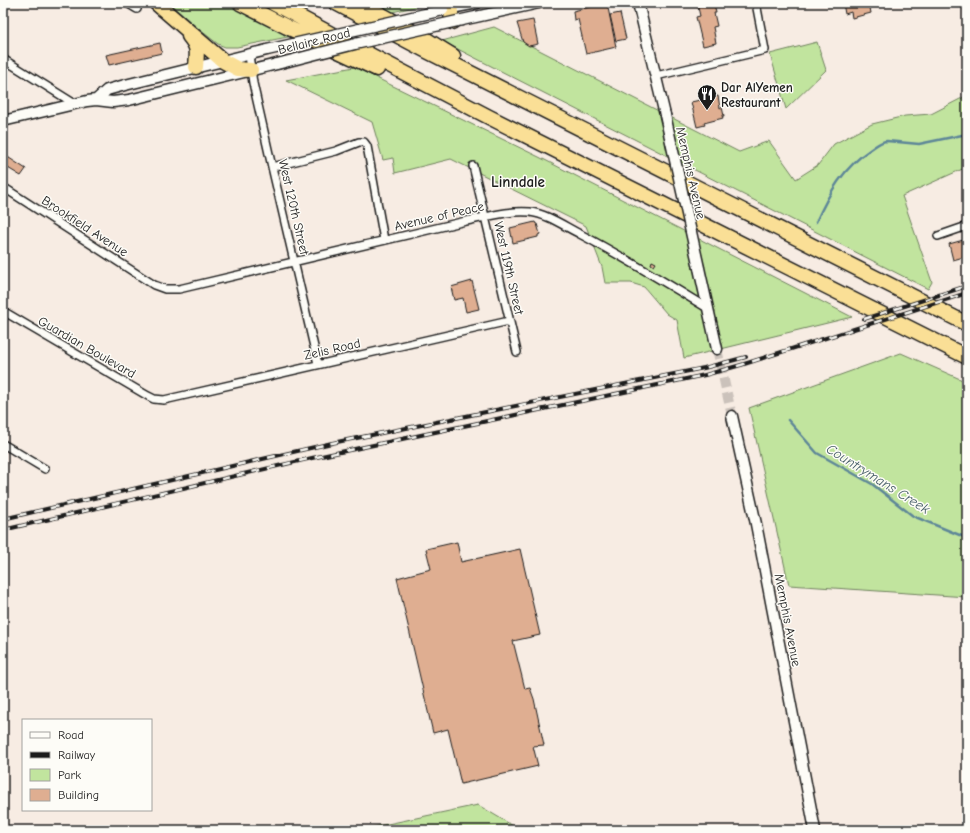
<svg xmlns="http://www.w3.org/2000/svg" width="970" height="833" font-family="'Comic Neue',sans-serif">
<rect width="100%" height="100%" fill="#f7ece3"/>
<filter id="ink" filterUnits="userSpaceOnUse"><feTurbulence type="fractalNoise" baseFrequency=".025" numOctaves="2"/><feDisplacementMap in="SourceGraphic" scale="8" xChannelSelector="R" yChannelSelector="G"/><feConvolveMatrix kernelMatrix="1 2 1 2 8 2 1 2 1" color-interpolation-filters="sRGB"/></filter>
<g filter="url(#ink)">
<path fill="#c1e49e" stroke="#6e805d" d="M169 3H226L293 36 237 47H225L218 44 200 30Z
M378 3H433L392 12Z
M494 27 739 152 769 141 796 179 818 165 834 144 872 124 905 116 931 114 964 97 967 99V167L902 196 932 282 928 289 442 41Z
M817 42 826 70 786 109 770 54Z
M354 67 539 157 852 317 684 358 677 320 667 314 644 287 631 283H605L602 267 586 226 451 159 395 173 393 158 383 160 372 122 286 80Z
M901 353 967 382V597L789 585 749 408Z
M478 805 520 830H359Z"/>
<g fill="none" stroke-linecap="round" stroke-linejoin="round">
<path stroke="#5d8698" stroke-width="2.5" d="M816 222C829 193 844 167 871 149 877 145 881 141 887 141L919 144 967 134
M788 420 817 453 872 484 913 516 962 536 967 540"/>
</g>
<path fill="#dfae91" stroke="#1c1c1c" d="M607 3 616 47 586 54 578 19 574 20 573 11Z
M697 3H714L716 13H714L717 26 713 27 716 43 703 46 696 17 700 16Z
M843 3H880V6L870 8 871 13 852 18 851 12 845 14Z
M620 13 626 39 616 41 610 15Z
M533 20 538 44 529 46 523 42 517 23Z
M160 43 162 53 109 65 106 55Z
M712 94 713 97 718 96 720 108 722 107 724 116H722L723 118 704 123 705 125 697 127 691 102 705 99 704 96Z
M3 154 26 169 21 176 3 165Z
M535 222 536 224H537L540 234 538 235V237L513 243 510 228Z
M967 239V256L953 260 949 244Z
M652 261 656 263 654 266 651 264Z
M472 281 479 309 466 312 463 298 454 300 451 287Z
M457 542 461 562 520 549 540 635 513 641 525 689 530 688 534 699 544 745 533 746 538 766 461 784 448 729 433 733 397 578 431 569 426 549Z"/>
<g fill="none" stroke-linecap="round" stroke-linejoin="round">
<path stroke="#cbc2bb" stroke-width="10" stroke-dasharray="10 5" stroke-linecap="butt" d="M717 349 732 416"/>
<defs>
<path id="street" d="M127 3 137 9
M249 55 253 83 272 167 318 364
M3 59 75 104
M656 76 765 50 756 3
M473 166 517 352
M272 167 336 151 359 142H364L367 146 384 240
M3 187 154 285 165 289H179L466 221C487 217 509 210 530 212 547 214 564 226 580 234 624 257 666 283 709 309
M938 236 967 226
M3 311 148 396 154 399 164 400 509 321
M3 444 45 469"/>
<path id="secondary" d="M638 3 665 115
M446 9 477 3
M462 20 539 3
M96 100 107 90 125 85 267 50
M3 121 87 101 96 100 113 102 129 100 277 64
M699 268 717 349
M732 416 756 524 815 830"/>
<path id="highway" d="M156 3 223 61 238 69 251 70
M240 3 287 27 377 69
M273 3 372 56 489 117 967 357
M336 3 425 50 967 324
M360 3 422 37 453 56
M450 3 452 22
M189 36C199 48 197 52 196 67"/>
</defs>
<use href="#street" stroke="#1c1c1c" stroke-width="10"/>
<use href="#secondary" stroke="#1c1c1c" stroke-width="13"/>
<use href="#highway" stroke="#1c1c1c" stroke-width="17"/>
<use href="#street" stroke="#fdfcf7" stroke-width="7"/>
<use href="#secondary" stroke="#fdfcf7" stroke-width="10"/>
<use href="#highway" stroke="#fadf96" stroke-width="14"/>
<defs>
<path id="rail" d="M864 319 967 286
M3 519 332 443 704 368 746 357
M3 530 312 458 705 375 741 365 967 293"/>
</defs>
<use href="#rail" stroke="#1c1c1c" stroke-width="4"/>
<use href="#rail" stroke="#fdfcf7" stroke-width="2.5" stroke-dasharray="8" stroke-linecap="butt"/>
<defs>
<path id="secondary-bridge" d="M267 50 443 10
M277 64 355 44 462 20
M665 115 699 268"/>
</defs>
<use href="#secondary-bridge" stroke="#1c1c1c" stroke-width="13" stroke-linecap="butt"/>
<use href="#secondary-bridge" stroke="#fdfcf7" stroke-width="10"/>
</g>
</g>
<defs>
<symbol id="restaurant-pin" viewBox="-11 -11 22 30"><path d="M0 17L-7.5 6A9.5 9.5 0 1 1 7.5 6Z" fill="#1c1c1c" stroke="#fdfcf7"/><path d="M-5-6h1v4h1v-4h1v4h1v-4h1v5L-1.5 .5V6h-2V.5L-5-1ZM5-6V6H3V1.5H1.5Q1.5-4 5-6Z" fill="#fff"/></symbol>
</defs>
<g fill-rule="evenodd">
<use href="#restaurant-pin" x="696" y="83" width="22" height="30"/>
</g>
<g text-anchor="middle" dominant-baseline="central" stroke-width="3" stroke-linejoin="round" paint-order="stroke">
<g font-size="13" fill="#1c1c1c" stroke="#fdfcf7">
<text transform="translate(314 41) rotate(-14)">Bellaire Road</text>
<text transform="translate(691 173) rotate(77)">Memphis Avenue</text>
<text transform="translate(294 207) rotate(77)">West 120th Street</text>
<text transform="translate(439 216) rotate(-13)">Avenue of Peace</text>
<text transform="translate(85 226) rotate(33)">Brookfield Avenue</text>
<text transform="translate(509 268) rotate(77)">West 119th Street</text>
<text transform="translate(87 347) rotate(30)">Guardian Boulevard</text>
<text transform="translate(332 349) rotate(-13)">Zelis Road</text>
<text transform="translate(788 620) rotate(79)">Memphis Avenue</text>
</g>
<g font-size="13" font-weight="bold" fill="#1c1c1c" stroke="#fdfcf7" text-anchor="start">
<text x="721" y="87">Dar AlYemen<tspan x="721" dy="15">Restaurant</tspan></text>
</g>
<g font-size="14" font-style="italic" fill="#425a64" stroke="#fdfcf7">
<text transform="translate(878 479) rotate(32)">Countrymans Creek</text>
</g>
<g font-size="15" font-weight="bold" fill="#1c1c1c" stroke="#fdfcf7">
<text x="518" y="182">Linndale</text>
</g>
</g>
<rect width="970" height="833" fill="none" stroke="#fdfcf7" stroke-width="16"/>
<rect x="8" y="8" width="954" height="817" fill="none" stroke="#1c1c1c" stroke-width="1.5" filter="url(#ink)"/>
<rect x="22" y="719" width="130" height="92" fill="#fdfcf7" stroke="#a3a29f"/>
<rect x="30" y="732" width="20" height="6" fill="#fdfcf7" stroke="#a3a29f"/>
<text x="58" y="739" font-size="12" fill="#1c1c1c">Road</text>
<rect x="30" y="752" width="20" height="6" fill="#1c1c1c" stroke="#a3a29f"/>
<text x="58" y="759" font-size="12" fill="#1c1c1c">Railway</text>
<rect x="30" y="769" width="20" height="12" fill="#c1e49e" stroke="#a3a29f"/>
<text x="58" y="779" font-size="12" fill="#1c1c1c">Park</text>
<rect x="30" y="789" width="20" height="12" fill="#dfae91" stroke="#a3a29f"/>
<text x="58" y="799" font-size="12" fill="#1c1c1c">Building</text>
</svg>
